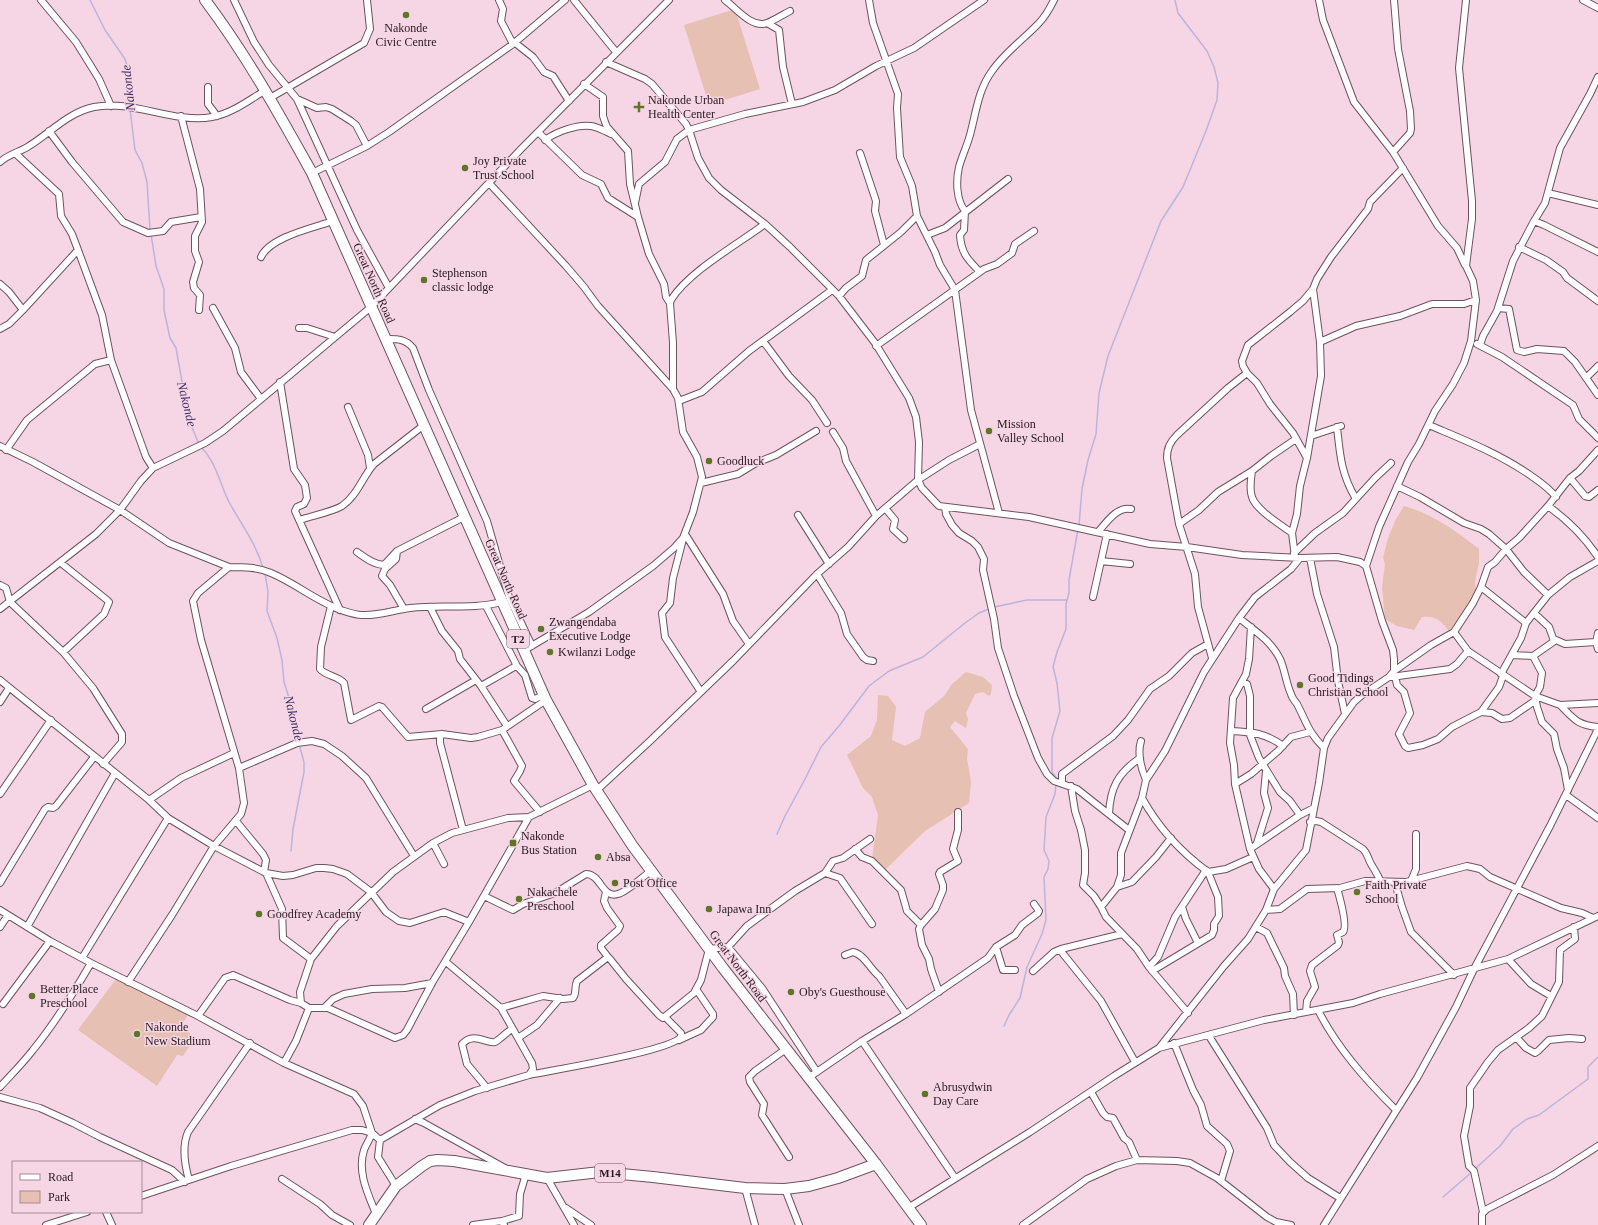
<svg xmlns="http://www.w3.org/2000/svg" width="1598" height="1225" font-family="'Times New Roman',serif">
<rect width="100%" height="100%" fill="#f6d5e5"/>
<path fill="#e6c0b2" d="M735 9 760 89 709 105 684 25Z
M1404 506C1433 514 1456 531 1479 549V563L1475 581 1476 590 1469 604 1452 630 1449 631C1440 620 1436 616 1422 617L1414 630 1397 626 1385 619 1382 587 1385 564 1383 558 1388 538 1396 519Z
M966 672 983 677 992 685 991 694 989 696 983 692 975 694 966 713 968 719 966 728 955 721 950 727 968 749 967 759 971 782 969 803 925 831 885 870 872 859 878 815 872 797 863 788 847 755 871 736 877 720 878 695 888 696 896 707 892 740 905 746 920 738 925 712 944 696 952 684Z
M116 979 158 1001 159 1000 188 1015 181 1026 195 1038 183 1056 177 1055 157 1086 78 1030Z"/>
<g fill="none" stroke-linecap="round" stroke-linejoin="round">
<path stroke="#bbb4de" stroke-width="1.5" d="M90 0 105 30 125 59 128 69V90L130 105
M130 109 135 150 142 163 147 182 150 230
M151 234 156 266 164 289V310L170 338 176 348 186 404 187 416 199 444
M201 447C216 462 220 484 229 502 241 524 256 543 263 568
M1079 525 1082 489 1088 460 1096 434 1099 393 1108 356 1161 221 1183 187 1206 131 1217 100 1218 83 1214 67 1207 51 1178 13 1175 0
M265 573 268 592 267 611 277 638 282 660 284 682 295 717 299 740
M994 607 1027 600H1066
M1058 780 1052 772V738L1060 711 1057 683 1053 667 1057 652 1066 629V604L1069 593V580L1078 529
M777 834 785 816 804 781 821 747 839 726 869 686 889 671 923 657 965 623 979 613 989 609
M291 851 293 829 304 772V762L299 744
M1004 1026 1009 1015 1020 998 1027 967 1042 934 1046 920 1044 877 1048 869 1049 861 1044 850 1046 817 1055 794 1056 784
M1475 1169 1500 1146 1513 1129 1527 1119 1539 1115 1588 1079V1067L1598 1057
M1443 1197 1472 1172"/>
<defs>
<path id="minor" d="M41 0 76 42 99 79 111 106
M234 0 254 42 269 65 297 99 357 230 389 288
M499 0 503 9 501 21 513 44
M574 0 616 52
M725 0C736 8 752 29 767 23 775 20 782 15 790 11
M869 0 873 23 898 94 897 108 900 157 912 186 917 216 935 252 940 265 955 290 971 410 999 513
M1319 0 1323 20 1354 102 1393 152 1438 226 1457 248 1465 265
M1583 0 1598 8
M767 23 779 30 783 67 792 104
M514 42 533 57 544 72 553 76 569 101
M606 62 645 79 652 84 686 124 689 130 698 158 709 178 721 190 765 224 790 247 839 296 875 343 909 398 916 417 919 442 918 480 922 488 939 506 1029 517 1150 544 1187 547 1242 555 1300 558 1337 557 1360 562 1366 566 1382 621 1393 650 1394 659V671L1389 677 1362 695 1354 702 1328 738 1324 748 1319 783 1306 850 1274 889 1266 910 1248 939 1224 966 1159 1048
M584 84 603 97V116L605 122 607 127 628 151 630 184 638 217 649 254 664 284 666 297 670 303
M208 87V104L217 116
M270 98 364 43 370 29 367 0
M297 99 317 108 326 107 332 109 351 121 356 125 367 146
M181 116 200 189 202 222 195 236V251L199 262 193 282 194 288 200 295 199 310
M49 131 72 162 123 222 148 233 163 231 171 222 201 217
M538 132 582 175 601 184 608 198 638 217
M545 140C556 132 577 124 591 126 598 127 605 131 611 134
M1393 152 1410 133 1411 129 1410 111 1398 49 1394 0
M15 153 59 194 61 216 72 234 78 250 102 315 111 360 146 457 153 468
M860 153 876 201 875 211 884 245
M0 162C9 154 20 152 29 146 50 133 69 112 94 107 132 99 174 124 212 117 231 114 249 100 266 90
M312 173 367 146 389 132 513 44 565 0
M489 183 566 266 584 287 598 306 673 389 678 398 683 432 697 457 702 477 693 512 683 538 674 548 653 566 589 612 523 651
M1548 193 1598 205
M635 203 639 184 665 162 677 139 689 130 745 114 803 102 835 90 876 66 914 48 984 0
M1534 221 1544 225 1598 252
M927 235 945 228 1008 179
M1519 247 1546 260 1563 272 1567 278 1598 301
M261 257C270 237 313 228 333 221
M980 272C968 260 961 253 960 235L964 230 965 211C956 200 956 180 959 167 962 156 967 146 970 135 976 113 978 90 992 71 1004 53 1024 39 1039 23 1045 17 1050 8 1054 0
M0 284 9 292 23 310
M839 296 846 288 862 276 866 260 901 232 917 216
M213 308 235 348 241 372 261 399
M1498 308 1509 309 1517 350 1524 352 1537 349 1564 351 1575 362 1598 395
M299 328H307L335 337
M0 329 9 324 23 310 78 250
M385 339C396 339 405 338 413 348L429 390 487 521 509 597 532 646
M763 341 789 376 812 400 827 423
M1320 342 1356 326 1400 316 1432 304H1464L1476 300
M1477 344 1502 357 1573 405 1579 419 1598 438
M1480 345 1483 336 1497 311 1513 261 1534 221 1545 203 1560 148 1590 94 1598 77
M876 346 984 269 997 264 1012 253 1015 244 1034 231
M1586 378 1598 366
M280 382 294 469 305 485 307 498 304 504 297 507 295 511 340 610
M673 389V343L670 303 671 300C688 272 738 244 765 224
M679 401 702 392 749 351 832 290
M348 407 368 455 370 468
M1429 425C1464 440 1498 453 1530 475 1540 482 1548 487 1556 497
M1337 427C1340 455 1341 474 1356 499
M833 432 843 448 846 461 876 516
M1311 436 1341 426
M0 446 33 462 120 510 169 543 229 567
M6 450 27 420 95 364 111 360
M1307 458 1293 433 1270 404 1257 383 1247 373 1243 366 1242 361 1248 345 1290 312 1303 301 1313 289
M1252 471C1251 479 1249 489 1252 497 1256 510 1281 525 1292 533
M1570 478 1585 496 1589 497 1598 490
M701 483 738 474 756 463 776 455 816 431
M1548 506C1569 521 1584 536 1598 557
M945 507 946 514 952 525 959 533 972 541 978 547 984 559 983 570 994 619 998 648 1014 696 1038 758 1047 774 1054 781 1077 789 1129 830
M885 508 895 520 893 529 904 539
M798 515 829 564
M300 520C311 516 332 512 342 506 357 496 363 476 374 464L424 425
M1179 524 1199 510 1218 492 1252 471 1271 456 1296 439
M1098 532C1106 523 1117 506 1131 509
M685 534 723 594 733 621 749 644
M1107 534 1101 561 1130 564
M683 539 673 578 670 603 662 613 665 637 701 692
M397 551 396 559 385 569 382 576 390 585 404 609
M357 552C364 557 374 565 384 565L397 551 464 517
M1294 553 1315 533 1343 513 1375 478 1391 463
M1295 557 1292 533 1297 514 1300 486 1307 458 1321 376 1320 342 1313 289 1317 279 1331 257 1368 209 1370 202 1403 168
M1310 558 1317 594 1334 647 1338 681 1345 714
M61 563 107 600 109 602 104 614 63 652
M1366 566 1379 527 1408 462 1419 444 1435 411 1453 384 1464 363 1471 341 1476 300 1473 281 1466 266 1472 219V201L1459 68 1466 0
M817 574 841 613 847 634 863 657 867 660 873 661
M0 585 6 588 10 602 63 652 93 688 122 734V742L103 764
M1481 587 1526 623
M1548 595 1524 572 1506 549 1519 538 1548 506 1570 478 1579 471 1598 450
M1093 597 1101 561
M331 606 321 647 320 669C326 676 338 676 344 683L351 720 379 706 382 707 408 737 442 734 471 738 478 737 502 730 546 700
M430 607 442 631 458 651 460 659 481 686 507 726
M0 609 96 534 120 510 141 481 153 468 205 443 223 431 371 307 522 148 669 0
M1534 613 1549 627 1554 641
M1239 618C1254 630 1271 641 1280 659 1285 670 1286 683 1291 694 1292 698 1295 701 1297 704 1307 723 1308 732 1324 748
M1251 627 1249 659 1246 674 1233 698 1230 743 1234 765 1235 784 1250 849 1259 869 1274 889
M1454 632 1468 651 1535 696 1560 705 1598 703
M1598 633 1596 642 1598 649
M1512 655 1533 656 1556 640 1565 644 1596 642
M1533 656 1542 673 1540 687 1535 696 1537 707 1542 722 1554 734 1557 749 1564 768 1568 790
M1212 658 1198 607 1195 574 1179 524 1167 458C1167 448 1170 442 1177 435L1228 388 1247 373
M516 665 525 675 532 698 535 699 543 695
M1394 671 1431 645 1454 632 1473 603 1481 587 1488 567 1495 562 1506 549 1489 534 1481 529 1464 523 1420 497 1397 486
M1501 674 1521 638 1526 623 1548 595 1570 577 1598 561
M1395 676 1397 685 1404 692 1410 713 1399 734 1405 746 1408 748 1423 745 1438 739 1452 727 1481 712 1499 687 1503 676
M1391 677 1450 669 1457 664 1468 651
M0 680 149 800 168 818 214 846 266 873 283 876 293 875 316 868H324L333 869 347 874 371 892 386 912 399 921 410 923 444 912 469 922
M1242 682 1247 684 1250 696V735L1259 758 1280 792 1290 801 1300 815
M481 686 516 666V664L486 606
M0 702 9 688
M1560 705C1574 719 1577 725 1598 727
M426 709 476 680
M1481 712 1492 713 1502 719 1510 718 1536 700
M502 730 522 766 520 771 514 781 540 812
M1231 731C1252 732 1266 733 1283 746
M442 734 440 737V743L463 830
M1141 741C1137 754 1141 768 1146 780
M239 768 297 743 312 741 324 744 342 756 366 778 414 856
M1062 783V774L1113 736 1128 720 1150 689 1169 676 1192 653 1208 644
M1235 784 1251 774 1278 751 1291 737 1310 732
M1071 786 1075 811 1081 830 1085 850V873L1083 885 1094 896 1101 907
M597 790 650 741 734 660 817 574 848 547 876 516 918 480 949 460 980 444
M0 794 51 720
M1566 795 1598 818
M1142 798C1158 827 1182 853 1208 872L1226 869 1253 857
M149 800 181 778 234 753
M1109 814C1110 788 1118 773 1140 758
M236 821 263 854 266 860 264 872
M1310 822 1316 821 1321 822 1363 849C1368 854 1368 859 1371 864 1375 871 1378 874 1381 883
M433 843 444 864
M1257 843 1268 808 1264 793 1266 771
M855 849 862 857 872 861 901 890 907 911 921 925
M1250 849 1300 815 1314 808
M266 873 282 909 283 938 311 959
M825 873 840 878 872 924
M1411 881 1416 869V834
M0 883 45 809 48 807 53 808 56 806 94 757
M1395 883 1402 907 1411 932 1454 975
M1117 887 1132 882 1156 857 1171 838
M606 892 604 901 607 908 620 926 618 930 601 945V948L608 957
M484 896 513 910 523 904 555 893 586 874C601 874 602 899 618 894 628 891 642 877 651 871
M1182 907 1186 919 1198 943
M0 910 50 941 91 963 198 1016 284 1063 354 1094 363 1106 372 1133 380 1140
M1266 910 1280 909 1307 889 1340 888 1365 881 1406 882 1467 866 1480 869 1490 877 1561 908 1582 913 1593 918
M0 927 8 915
M27 927 115 773
M1256 927 1267 933 1284 968 1285 976 1293 994 1294 1015
M728 947 762 988 817 1072
M996 947 1003 970H1015
M1060 950 1101 1001 1135 1062
M845 955 853 952C864 954 870 969 879 976L906 1014
M82 958 168 818
M1508 959 1531 984 1551 996
M1149 967 1158 957 1175 917 1206 870
M1033 971 1054 952 1061 949 1122 934
M1152 971 1212 935 1214 930V924L1219 916 1218 897 1208 872
M128 982 172 915 214 846 241 814 244 803 239 768 201 640 193 601 198 593 229 567C243 567 258 567 271 573 295 583 316 601 341 610 347 612 355 615 362 615 378 616 394 610 410 608 440 604 472 610 501 602
M939 992 931 969 929 959 922 945 919 929 921 925 935 909 943 890V885L939 874 940 872 958 861 953 849 958 830V812
M3 1004 50 941
M309 1008 301 1003 300 992 311 959 337 926 393 872 433 843 452 833 508 818 529 817
M324 1008 333 999 344 994 372 989 405 988 432 983
M501 1008 543 996 563 999 573 998C577 993 574 987 577 981L608 957 610 959 626 979 659 1015 663 1018 694 993 701 980 709 949 728 947 747 926 795 891 825 873 833 861 843 858 870 839
M1318 1010C1337 1048 1366 1080 1396 1110
M1306 1012 1307 1001 1315 987 1310 971 1312 965 1338 945 1339 942 1337 935C1339 934 1341 933 1343 932 1348 926 1339 895 1337 888
M1188 1013 1149 967 1137 949 1106 917 1101 907 1117 887 1121 875V853L1142 798 1146 780 1165 751 1204 672 1239 618 1255 597 1291 569 1300 558
M198 1016 225 978 233 975 290 1000 301 1003
M1209 1036 1267 1128 1274 1145 1290 1162 1308 1178 1340 1198
M1516 1037 1526 1048 1535 1053 1538 1051 1549 1040 1569 1038 1582 1039
M518 1038 537 1025 560 998
M679 1040 701 1030 713 1017V1014L696 989
M862 1041 955 1178
M1174 1043 1193 1090 1201 1105 1207 1126 1227 1144 1230 1151 1221 1181
M786 1049 755 1071 749 1077 750 1082 764 1104 762 1115 789 1157
M284 1063 296 1041 309 1008H328L395 1038 403 1035 407 1030 432 983 469 922 529 817 593 785
M529 1075C553 1070 671 1051 681 1037V1033L665 1017
M808 1078 862 1041 906 1014 988 958 996 947 1015 935 1022 925 1038 913 1039 911 1034 904
M0 1087C11 1075 23 1063 33 1050 55 1023 73 994 91 963
M487 1088 467 1064 462 1044C474 1031 486 1044 495 1042 499 1040 507 1032 512 1029
M1091 1092 1103 1113 1107 1117 1113 1118 1124 1138 1129 1142 1137 1160
M0 1097 40 1108 73 1123 100 1137 172 1170 185 1182
M415 1119 424 1123 505 1168
M547 1178 574 1225
M282 1179 320 1204 332 1215 350 1225
M189 1180C185 1166 182 1146 188 1132L250 1043
M396 1186 378 1157 380 1140 440 1105 475 1091 529 1075 533 1069 532 1063 501 1008 446 962
M745 1188 755 1225
M785 1189 799 1225
M141 1196 231 1166 352 1130H362L372 1133C370 1139 366 1145 364 1150 357 1172 368 1194 376 1214
M566 1208 591 1225
M908 1208 1030 1132 1114 1076 1159 1048 1264 1020 1353 1003 1380 994 1508 959 1598 916
M106 1212 112 1225
M1483 1212 1474 1171 1469 1166 1464 1136 1470 1106V1088L1488 1062 1498 1050 1529 1028 1542 1016 1559 982 1560 950 1575 939 1574 927
M46 1225 87 1212
M473 1225 502 1221
M504 1225 502 1221 519 1216 520 1194 526 1174
M1023 1225 1087 1179 1116 1166 1137 1160 1177 1161 1190 1163 1217 1178 1267 1217 1276 1222 1291 1225
M1324 1225 1417 1078 1456 1007 1474 969 1550 826 1598 729
M1482 1225V1214L1487 1209 1553 1175 1598 1146"/>
<path id="primary" d="M369 1225 396 1186 422 1166 430 1161 438 1160 454 1161 547 1178 600 1172 653 1177 745 1188 785 1189 809 1186 838 1178 876 1164"/>
<path id="trunk" d="M205 0C247 56 278 112 312 173L546 700 593 785 632 845 723 968 876 1164 921 1225"/>
</defs>
<use href="#minor" stroke="#6e5260" stroke-width="8"/>
<use href="#primary" stroke="#6e5260" stroke-width="12"/>
<use href="#trunk" stroke="#6e5260" stroke-width="12"/>
<use href="#minor" stroke="#fff" stroke-width="6"/>
<use href="#primary" stroke="#fff" stroke-width="10"/>
<use href="#trunk" stroke="#fff" stroke-width="10"/>
</g>
<g fill="#5f7527" stroke="#f6d5e5" stroke-width="1.5">
<circle cx="406" cy="15" r="4"/>
<path d="M637 101h4v4h4v4h-4v4h-4v-4h-4v-4h4z"/>
<circle cx="465" cy="168" r="4"/>
<circle cx="424" cy="280" r="4"/>
<circle cx="989" cy="431" r="4"/>
<circle cx="709" cy="461" r="4"/>
<circle cx="541" cy="629" r="4"/>
<circle cx="550" cy="652" r="4"/>
<circle cx="1300" cy="685" r="4"/>
<rect x="509" y="839" width="8" height="8" rx="2"/>
<circle cx="598" cy="857" r="4"/>
<circle cx="615" cy="883" r="4"/>
<circle cx="1357" cy="892" r="4"/>
<circle cx="519" cy="899" r="4"/>
<circle cx="709" cy="909" r="4"/>
<circle cx="259" cy="914" r="4"/>
<circle cx="791" cy="992" r="4"/>
<circle cx="32" cy="996" r="4"/>
<circle cx="137" cy="1034" r="4"/>
<circle cx="925" cy="1094" r="4"/>
</g>
<g text-anchor="middle" dominant-baseline="central" stroke-width="3" stroke-linejoin="round" paint-order="stroke">
<g fill="#f6d5e5" stroke="#64525b" stroke-width="1">
<rect x="507" y="630" width="22" height="18" rx="3"/>
<rect x="595" y="1164" width="30" height="18" rx="3"/>
</g>
<g font-size="11" font-weight="bold" fill="#261a20">
<text x="518" y="639">T2</text>
<text x="610" y="1173">M14</text>
</g>
<g font-size="12" fill="#261a20" stroke="#f6d5e5" text-anchor="start">
<text x="406" y="28" text-anchor="middle">Nakonde<tspan x="406" dy="14">Civic Centre</tspan></text>
<text x="648" y="100">Nakonde Urban<tspan x="648" dy="14">Health Center</tspan></text>
<text x="473" y="161">Joy Private<tspan x="473" dy="14">Trust School</tspan></text>
<text x="432" y="273">Stephenson<tspan x="432" dy="14">classic lodge</tspan></text>
<text x="997" y="424">Mission<tspan x="997" dy="14">Valley School</tspan></text>
<text x="717" y="461">Goodluck</text>
<text x="549" y="622">Zwangendaba<tspan x="549" dy="14">Executive Lodge</tspan></text>
<text x="558" y="652">Kwilanzi Lodge</text>
<text x="1308" y="678">Good Tidings<tspan x="1308" dy="14">Christian School</tspan></text>
<text x="521" y="836">Nakonde<tspan x="521" dy="14">Bus Station</tspan></text>
<text x="606" y="857">Absa</text>
<text x="623" y="883">Post Office</text>
<text x="1365" y="885">Faith Private<tspan x="1365" dy="14">School</tspan></text>
<text x="527" y="892">Nakachele<tspan x="527" dy="14">Preschool</tspan></text>
<text x="717" y="909">Japawa Inn</text>
<text x="267" y="914">Goodfrey Academy</text>
<text x="40" y="989">Better Place<tspan x="40" dy="14">Preschool</tspan></text>
<text x="799" y="992">Oby's Guesthouse</text>
<text x="145" y="1027">Nakonde<tspan x="145" dy="14">New Stadium</tspan></text>
<text x="933" y="1087">Abrusydwin<tspan x="933" dy="14">Day Care</tspan></text>
</g>
<g font-size="12" fill="#261a20" stroke="#f6d5e5">
<text transform="translate(374 283) rotate(66)">Great North Road</text>
<text transform="translate(506 579) rotate(66)">Great North Road</text>
<text transform="translate(738 966) rotate(53)">Great North Road</text>
</g>
<g font-size="13" font-style="italic" fill="#3d3065" stroke="#f6d5e5">
<text transform="translate(128 88) rotate(-96)">Nakonde</text>
<text transform="translate(187 404) rotate(76)">Nakonde</text>
<text transform="translate(294 718) rotate(76)">Nakonde</text>
</g>
</g>
<rect x="12" y="1161" width="130" height="52" fill="#f6d5e5" stroke="#a38a96"/>
<rect x="20" y="1174" width="20" height="6" fill="#ffffff" stroke="#a38a96"/>
<text x="48" y="1181" font-size="12" fill="#261a20">Road</text>
<rect x="20" y="1191" width="20" height="12" fill="#e6c0b2" stroke="#a38a96"/>
<text x="48" y="1201" font-size="12" fill="#261a20">Park</text>
</svg>
